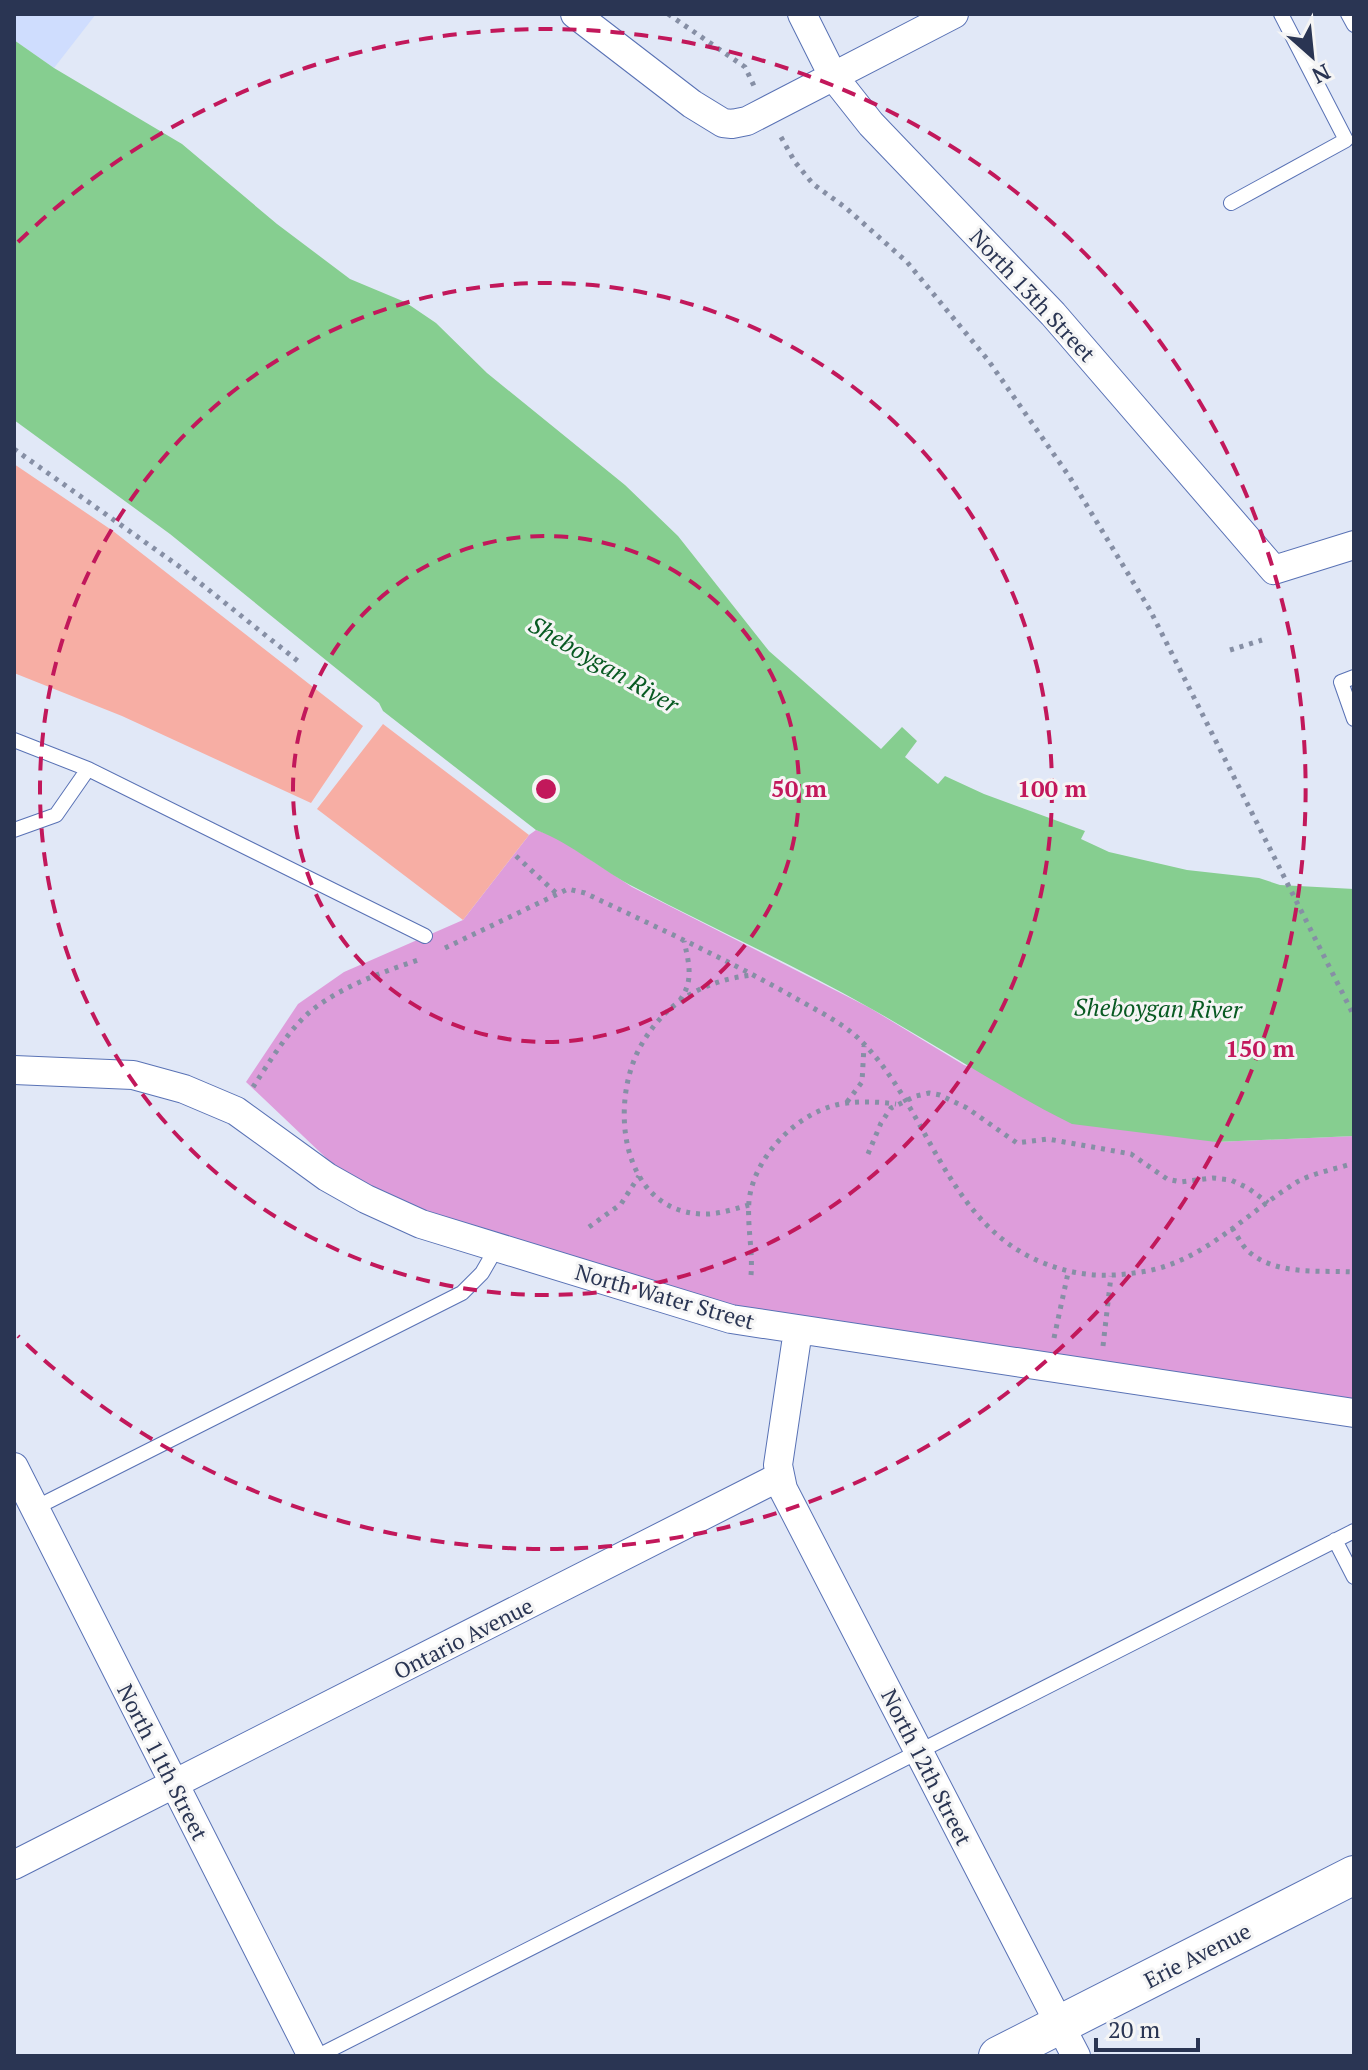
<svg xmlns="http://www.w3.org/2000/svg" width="1368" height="2070" font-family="'PT Serif',serif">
<rect width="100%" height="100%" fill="#e1e8f7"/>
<path fill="#cfddfe" d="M14 14H96L54 68 14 40Z"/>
<path fill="#de9ddb" d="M536 830 556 837 632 887 870 1008 964 1065 1216 1142 1354 1136V1413L747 1318 362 1192 246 1082 298 1004 344 972 463 920 529 835Z"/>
<path fill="#86ce90" d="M14 40 54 68 182 144 277 224 350 279 405 302 436 323 487 373 625 485 678 536 769 651 881 749 902 727 917 741 905 757 938 784 945 776 984 794 1085 831 1081 839 1109 852 1187 870 1259 878 1280 885 1354 889V1136L1216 1142 1072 1124C1002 1089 938 1046 870 1008 794 965 714 929 636 888 602 871 573 844 536 830L383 711 379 703 170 534 14 420Z"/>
<path fill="#f7aea4" d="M14 464 113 531 363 726 311 803 122 716 14 673Z
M383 724 529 835 463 920 317 809Z"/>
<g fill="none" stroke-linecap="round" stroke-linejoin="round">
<defs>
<path id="lane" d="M1348 14 1354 25
M1231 203 1346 140 1281 14
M1354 677 1341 682 1354 719
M14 740 88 769
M14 830 56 815 88 769 425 936
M35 1508 462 1293 482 1273 497 1247
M1335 1540 1354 1577
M318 2056 1354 1531"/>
<path id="street" d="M575 14 692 104 723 123 732 124 747 121 954 14
M802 14 833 76 871 124 1053 314 1274 570 1354 545
M14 1070 133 1075 184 1089 236 1111 327 1177 366 1199 421 1224 731 1319 1354 1413
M798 1330 778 1465 783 1489 1076 2056
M14 1467 312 2056
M14 1865 779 1477"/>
<path id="secondary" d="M998 2056 1354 1875"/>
</defs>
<use href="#lane" stroke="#5972b5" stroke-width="16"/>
<use href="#street" stroke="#5972b5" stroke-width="30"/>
<use href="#secondary" stroke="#5972b5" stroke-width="40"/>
<path stroke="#868fa5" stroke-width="5" stroke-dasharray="4 6" stroke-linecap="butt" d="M668 14 745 67 754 86
M781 137 795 162 813 184 846 208 907 262 988 360 1069 476 1150 610 1354 1016
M14 449 180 567 299 662
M1230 650 1262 640
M516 856 556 893
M445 948 568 889 585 893C654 926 724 958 790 995 812 1008 838 1020 857 1037 929 1105 943 1221 1041 1262 1075 1276 1105 1278 1141 1272 1203 1263 1246 1213 1297 1182 1313 1173 1336 1169 1354 1163
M680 1000C694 981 689 963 684 941
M253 1087C271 1060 292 1023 319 1005 350 983 386 971 421 959
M847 1102 862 1082 864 1046
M868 1154 881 1123 891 1108 916 1096 929 1093 940 1095 967 1108 1017 1143 1048 1139 1131 1154 1167 1179 1181 1182 1213 1178 1231 1180 1248 1188 1268 1203
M749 1205C734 1209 717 1215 701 1214 619 1210 608 1099 643 1042 668 1000 706 980 753 975
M589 1227 621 1204 639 1176
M1232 1228C1237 1235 1241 1244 1247 1250 1274 1276 1319 1270 1354 1272
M751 1275C753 1251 747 1226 749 1201 754 1155 801 1108 847 1103 863 1101 880 1102 896 1104
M1054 1338 1068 1273
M1103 1346 1111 1276"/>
<use href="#lane" stroke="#fff" stroke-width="14"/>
<use href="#street" stroke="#fff" stroke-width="28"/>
<use href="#secondary" stroke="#fff" stroke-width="38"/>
</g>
<g fill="none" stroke="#c2185b" stroke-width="4" stroke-dasharray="14 10">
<circle cx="546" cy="789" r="253"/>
<circle cx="546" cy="789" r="506"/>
<path d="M18 242A760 760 0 1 1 18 1336"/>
</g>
<g text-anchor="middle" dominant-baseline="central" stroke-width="6" stroke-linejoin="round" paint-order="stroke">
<g font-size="22" fill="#2a3553" stroke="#f5f5f5">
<text transform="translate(1033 295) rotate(47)">North 13th Street</text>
<text transform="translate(665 1296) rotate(16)">North Water Street</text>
<text transform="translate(463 1638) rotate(-27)">Ontario Avenue</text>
<text transform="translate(163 1762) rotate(63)">North 11th Street</text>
<text transform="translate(927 1767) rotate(63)">North 12th Street</text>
<text transform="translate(1197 1955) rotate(-27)">Erie Avenue</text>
</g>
<g font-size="24" font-style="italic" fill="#085a22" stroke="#f5f5f5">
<text transform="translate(604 664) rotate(30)">Sheboygan River</text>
<text transform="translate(1158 1008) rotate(1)">Sheboygan River</text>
</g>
</g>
<circle cx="546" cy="789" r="12" fill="#c2185b" stroke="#f5f5f5" stroke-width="4"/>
<g font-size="24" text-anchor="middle" font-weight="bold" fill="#c2185b" stroke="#f5f5f5" stroke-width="6" stroke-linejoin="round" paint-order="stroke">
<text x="799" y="797">50 m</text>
<text x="1052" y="797">100 m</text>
<text x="1260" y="1057">150 m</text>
</g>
<rect width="1368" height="2070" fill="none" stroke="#2a3553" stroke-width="32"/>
<g transform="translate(1312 56) rotate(153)" stroke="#f5f5f5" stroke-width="6" paint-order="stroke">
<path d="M0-6L14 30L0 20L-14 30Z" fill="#2a3553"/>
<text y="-12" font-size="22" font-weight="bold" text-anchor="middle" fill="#2a3553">N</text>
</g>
<path d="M1096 2038v12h102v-12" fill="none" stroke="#2a3553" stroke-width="4"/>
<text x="1108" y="2038" font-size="24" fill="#2a3553" stroke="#f5f5f5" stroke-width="6" paint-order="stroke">20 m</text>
</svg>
